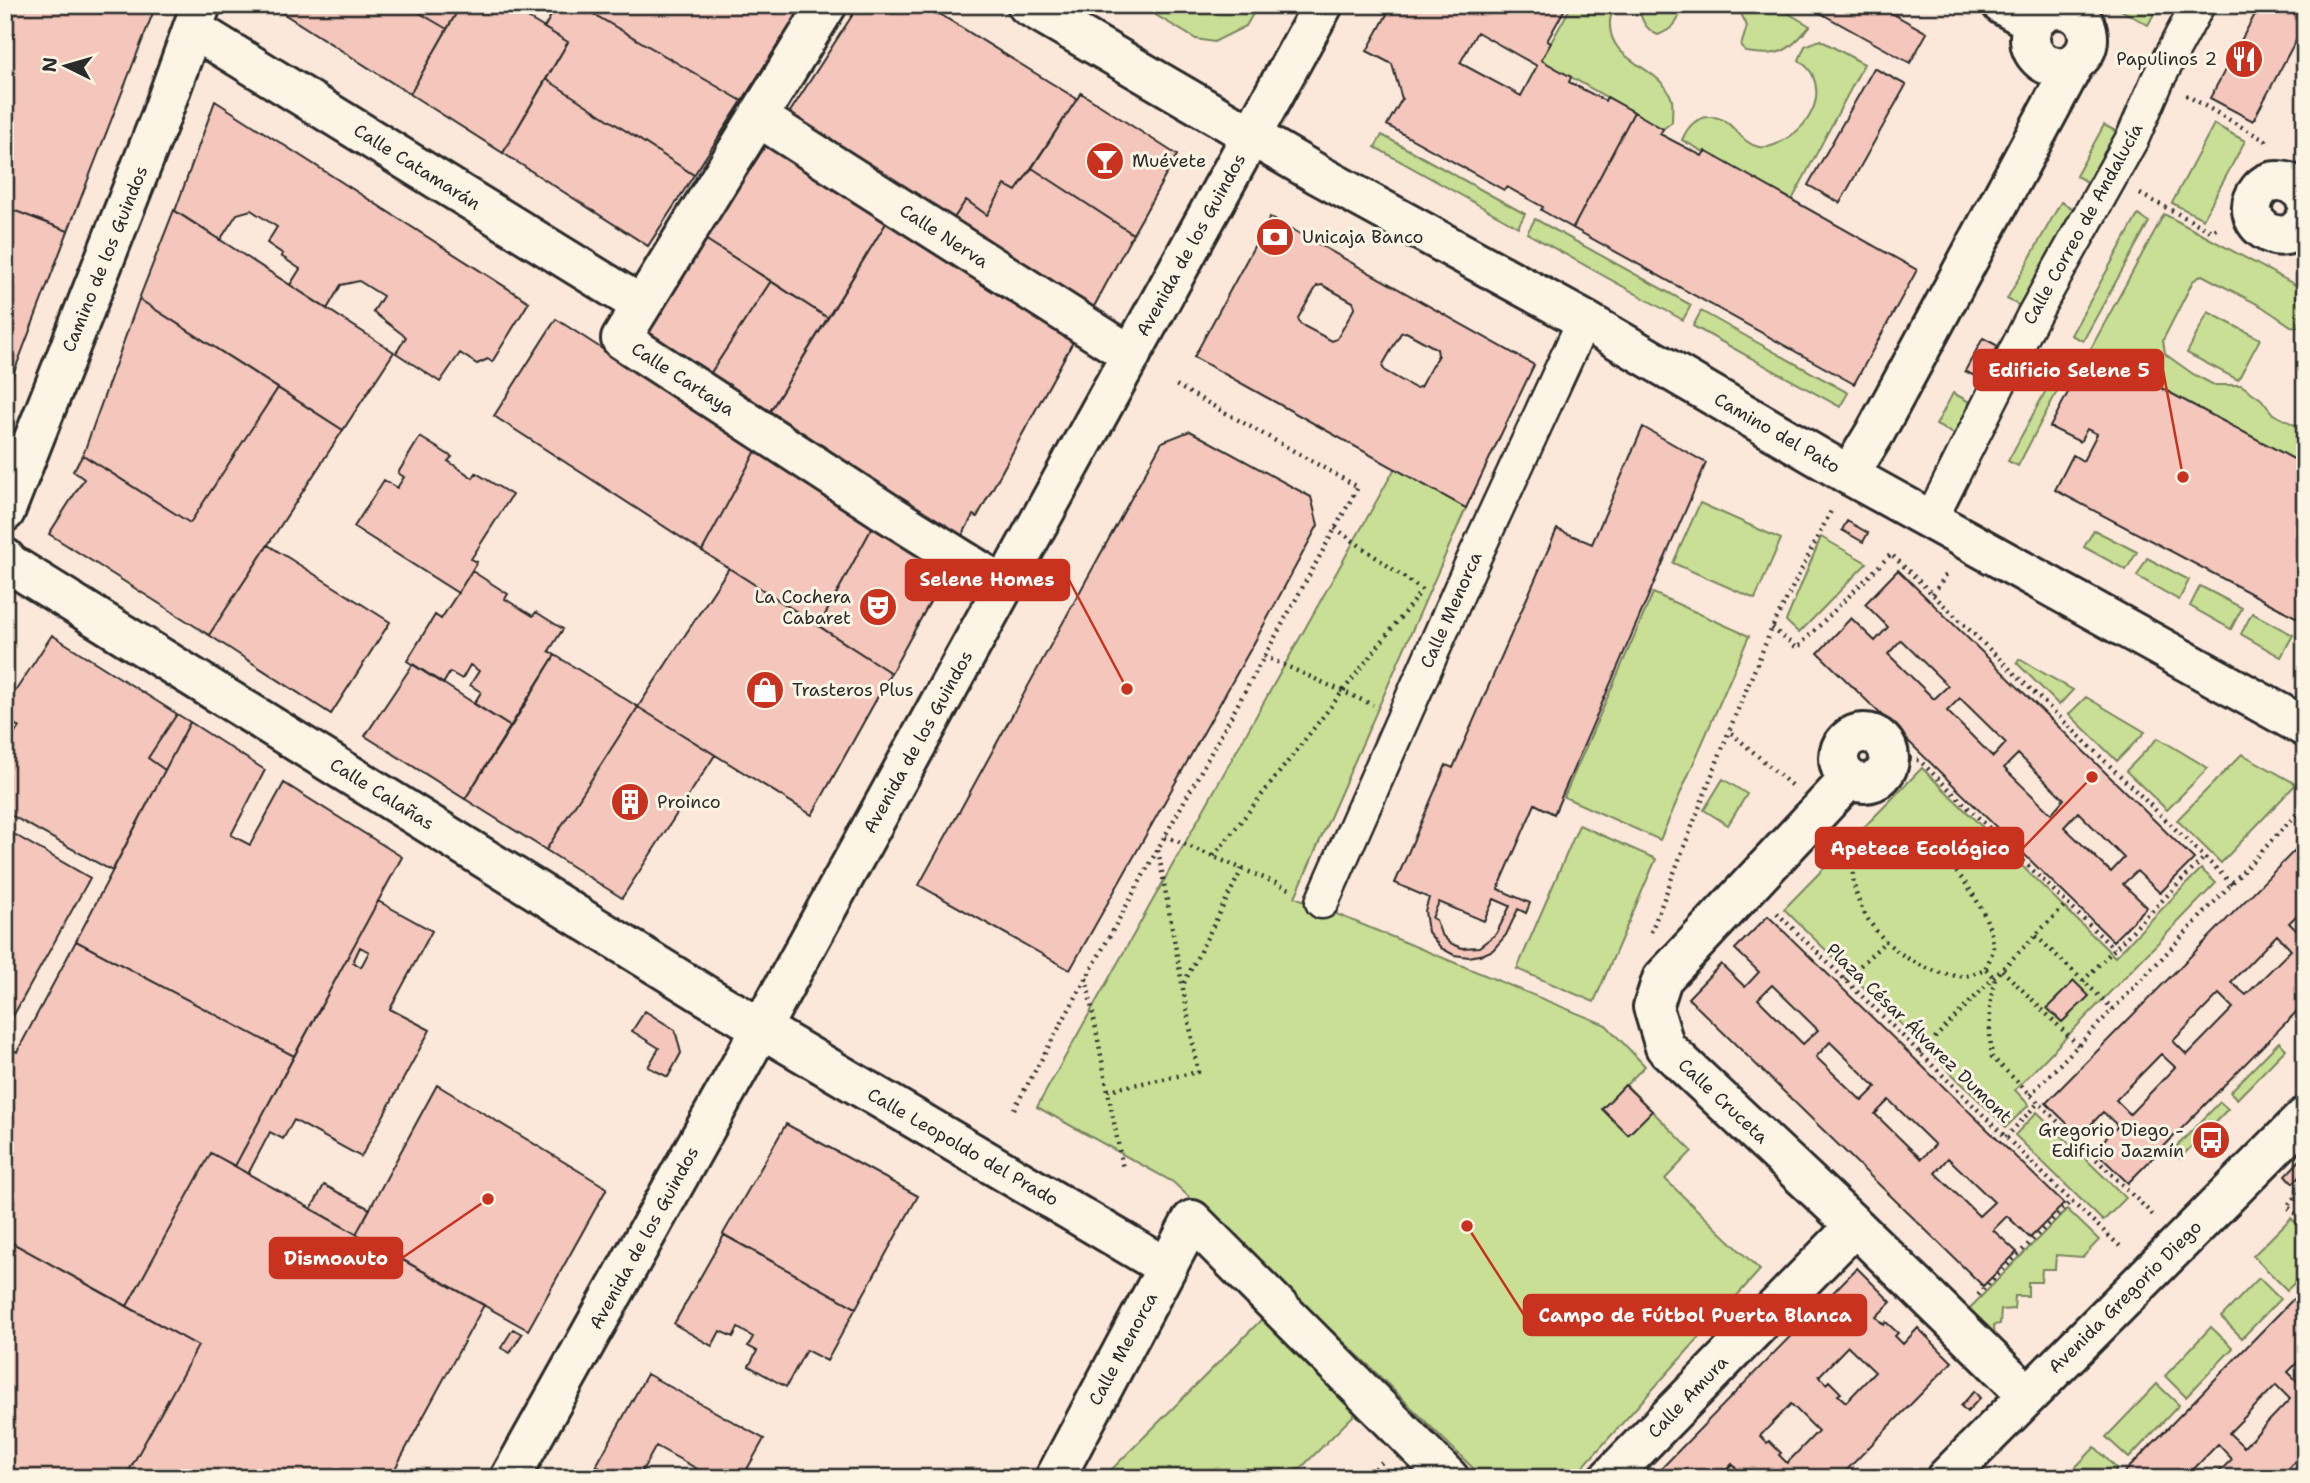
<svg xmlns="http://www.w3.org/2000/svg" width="2310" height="1483" font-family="'Shantell Sans',sans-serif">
<rect width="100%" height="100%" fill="#fbe8da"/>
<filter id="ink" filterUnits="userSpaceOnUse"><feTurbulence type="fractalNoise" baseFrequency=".0143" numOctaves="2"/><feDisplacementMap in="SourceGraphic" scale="14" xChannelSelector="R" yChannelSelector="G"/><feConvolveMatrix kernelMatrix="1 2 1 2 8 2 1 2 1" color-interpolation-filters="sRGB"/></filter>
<g filter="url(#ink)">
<path fill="#c9df95" stroke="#7a8560" stroke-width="2" d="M1139 5H1258L1246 26 1214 42 1196 39Z
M1572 5H1615C1614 10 1610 16 1610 21 1607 64 1662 65 1672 100 1673 107 1672 115 1672 122L1663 129 1541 60Z
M1640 5H1680C1682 21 1671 30 1658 35 1646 30 1639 18 1640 5Z
M1737 5H1774L1810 26C1788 53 1779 57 1746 52L1741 46 1747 26Z
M2112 5H2159L2148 25Z
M1820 40 1864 64 1792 200 1682 140C1687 128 1696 117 1710 117 1733 116 1738 143 1759 147 1770 149 1781 142 1789 137 1809 124 1823 100 1813 76 1811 70 1804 64 1799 60L1805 46Z
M2214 124 2245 141 2203 219 2172 203Z
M2104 125 2125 136 2097 187 2076 176Z
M1382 135 1525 214 1518 227 1375 147Z
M2061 202 2083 214 2029 311 2007 299Z
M2164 214 2305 290V328L2291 326 2261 306 2202 275 2193 281 2163 340 2165 354 2193 374 2214 385H2241L2261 399 2273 414 2295 425 2305 435V465L2090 350Z
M2138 215 2149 222 2083 341 2071 335Z
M1535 219 1691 305 1683 320 1527 233Z
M1701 311 1848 393 1840 407 1693 326Z
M2208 312 2260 339 2238 380 2187 353Z
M2053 377 2062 382 2018 466 2008 461Z
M1953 393 1979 407 1962 438 1936 425Z
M1395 468 1466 508 1295 897 1606 1025 1645 1066 1626 1085 1692 1151 1665 1179 1760 1270 1573 1478H1483L1365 1362 1173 1182 1037 1107Z
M1700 503 1781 539 1755 599 1673 563Z
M2094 530 2137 552 2126 570 2084 547Z
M1821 537 1867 563 1799 633 1786 621Z
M2147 558 2189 580 2179 600 2137 576Z
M2200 586 2242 608 2231 629 2190 606Z
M1653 593 1749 636 1660 840 1564 797Z
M2252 613 2293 635 2281 657 2241 634Z
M2019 659 2073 690 2059 705 2017 663Z
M2086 697 2145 732 2117 761 2069 714Z
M2158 738 2208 768 2167 810 2126 771Z
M2242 754 2296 784 2221 863 2177 820Z
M1922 768 2115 957 2201 869 2216 883 2015 1090 2029 1105 2006 1127 1784 909Z
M1723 779 1747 794 1728 825 1704 810Z
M1579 825 1656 859 1594 1002 1517 969Z
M2279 1042 2286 1049 2237 1099 2230 1092Z
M2220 1102 2228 1109 2180 1158 2172 1151Z
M2037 1112 2126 1198 2103 1221 2015 1135Z
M2067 1209 2099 1240 2083 1257 2056 1255 2055 1269H2042L2041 1282H2028V1296H2015L2014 1309 2001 1310 2000 1324 1994 1325 1995 1339 1965 1313Z
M2291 1218 2305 1232V1273L2287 1290 2253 1256Z
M2259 1278 2280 1299 2242 1338 2221 1317Z
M1267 1314 1361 1408 1291 1478H1103Z
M2211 1327 2233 1348 2186 1397 2165 1376Z
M2157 1384 2179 1405 2129 1458 2106 1437Z
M2095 1447 2117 1469 2109 1478H2065Z"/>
<path fill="#f5c7bc" stroke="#2b2b2b" stroke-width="2" fill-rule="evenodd" d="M7 5H156L68 231 5 207Z
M270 5H406L447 29 410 94Z
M406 5H461L447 29Z
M461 5H506L568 42 503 153 410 94Z
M557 5H578L742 101 694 175 546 79 568 42 544 28Z
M578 5H803L742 101Z
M859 5H925L1077 99 1016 191 1005 185 987 215 966 200 952 221 788 115Z
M1392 5H1567L1547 41 1551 43 1541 60 1571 77 1569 82 1605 101 1607 97 1634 112 1573 228 1541 210 1543 207 1507 187 1504 190 1387 125 1402 99 1392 64 1367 51ZM1477 32 1537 66 1521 96 1460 63Z
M1806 5H1877L1927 33 1910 63Z
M2260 5H2305V23L2253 121 2210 98Z
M1874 68 1906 85 1840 203 1808 185Z
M546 79 694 175 648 246 503 153Z
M1081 93 1177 155 1133 234 1032 168Z
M215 101 529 302 492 362 488 359 477 364 460 353 440 382 396 353 406 337 373 312 383 296 359 281 341 285 327 309 290 285 300 269 281 256 283 254 267 243 277 227 251 210 237 214 220 240 175 211Z
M1634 112 1663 129 1660 134 1702 156 1705 151 1917 270 1854 384 1573 228Z
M768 142 888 220 828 318 705 239Z
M1032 168 1133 234 1091 312 952 221 966 200 987 215 1005 185 1016 191Z
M5 207 68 231 6 393H5Z
M174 210 394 352 343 430 139 299Z
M1270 217 1534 365 1466 508 1194 357ZM1322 285 1353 302 1355 307 1337 339 1332 341 1300 324 1298 318 1317 286ZM1406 332 1437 349 1438 355 1420 387 1415 388 1385 371 1382 366 1401 333Z
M888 220 1074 340 977 517 973 515 960 540 767 416Z
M705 239 771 281 708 377 644 336Z
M771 281 828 318 767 416 708 377Z
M139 299 278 388 190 523 83 455Z
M556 319 757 449 702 551 494 416Z
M1983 338 1998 346 1980 379 1965 371Z
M2090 350 2305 465V622L2055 490 2073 455 2083 461 2097 434 2087 429 2080 442 2050 427Z
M278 388 343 430 209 635 49 534 84 479 73 471 83 455 190 523Z
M1643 427 1706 463 1554 814 1535 804 1498 889 1530 903 1526 913 1518 909 1506 935 1493 950 1484 954 1469 957 1454 955 1441 948 1428 932 1425 911 1429 898 1395 883 1446 765 1453 768 1557 529 1592 544ZM1494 899 1510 906 1496 934 1479 947 1462 948 1450 943 1441 934 1436 920 1432 918 1439 902 1484 921Z
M1190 431 1311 497 1318 525 1254 643 1070 970 919 885 1162 442Z
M420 437 452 457 448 461 473 478 476 473 512 495 471 559 477 562 458 593 354 527 384 480 397 488 404 477 398 473Z
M757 449 874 524 819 626 702 551Z
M1847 521 1868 533 1863 542 1842 530Z
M874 524 947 571 891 673 819 626Z
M268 545 390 622 331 714 209 635Z
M729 568 891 673 812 815 638 707Z
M1898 570 2194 859 2160 893 2137 871 2123 884 2147 907 2113 941 1818 653 1851 618 1875 641 1888 627 1865 604ZM1901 640 1948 686 1934 699 1888 654ZM1960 698 2006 743 1993 757 1947 711ZM2018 754 2064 799 2051 814 2004 768ZM2078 812 2124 858 2111 872 2064 827Z
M472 571 508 594 505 599 533 616 536 612 563 629 549 651 555 655 511 727 474 704 481 692 470 685 479 671 470 665 462 679 450 672 443 684 407 661 435 615 441 619Z
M52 635 177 714 148 758 165 770 112 871 5 812V760L7 757 5 748 19 727 5 718V707Z
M555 655 638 707 546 850 465 799Z
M413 664 511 727 465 799 365 736Z
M638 707 715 755 622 898 546 850Z
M177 714 190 722 165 770 148 758Z
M190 722 265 770 231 835 250 845 284 783 402 857 294 1056 76 941Z
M10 832 90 878 7 1027 5 841Z
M2305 840V907L2289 923 2303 937 2305 936V1003L2128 1183 2094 1150 2118 1126 2103 1112 2080 1136 2046 1103ZM2277 935 2291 950 2246 995 2231 982ZM2219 994 2233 1008 2187 1055 2173 1041ZM2161 1054 2175 1067 2130 1114 2116 1100Z
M378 901 432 931 390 1009 430 1030 361 1157 294 1120 283 1139 270 1132 248 1174 235 1166ZM360 947 369 952 361 967 353 962Z
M1768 916 2064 1204 2030 1238 2007 1216 1993 1230 2017 1252 1983 1286 1688 998 1721 964 1745 987 1759 972 1735 949ZM1772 985 1818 1030 1803 1044 1758 999ZM1830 1042 1876 1087 1862 1101 1816 1057ZM1889 1100 1935 1145 1921 1159 1875 1114ZM1948 1158 1994 1202 1979 1216 1935 1173Z
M76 941 294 1056 235 1166 211 1153 127 1306 7 1240 5 1244V1046L17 1052Z
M2074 981 2089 996 2062 1022 2047 1008Z
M645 1011 675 1030 681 1053 668 1077 648 1067 659 1048 632 1031Z
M437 1085 607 1188 528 1330 356 1234Z
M1625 1085 1652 1111 1628 1135 1602 1109Z
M786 1124 918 1196 856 1308 723 1234Z
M211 1153 484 1305 390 1478H125L198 1346 127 1306Z
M2303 1157 2305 1171 2293 1183 2286 1175Z
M324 1185 370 1209 356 1234 311 1209Z
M724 1235 856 1308 827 1361 806 1350 786 1387 749 1366 757 1351 748 1346 753 1337 738 1328 733 1337 720 1331 712 1346 674 1324Z
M7 1240 198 1346 125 1478H5V1244Z
M1857 1268 1891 1302 1876 1317 1884 1325 1886 1322 1898 1333 1895 1336 1903 1344 1918 1328 1952 1362 1839 1478H1746L1732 1464 1719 1478H1652ZM1848 1346 1875 1372 1846 1402 1838 1395 1841 1393 1829 1381 1826 1384 1819 1376ZM1791 1404 1818 1431 1787 1463 1779 1455 1781 1453 1769 1441 1767 1443 1760 1436Z
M2305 1287V1355L2288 1372 2303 1387 2305 1385V1452L2279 1478H2213L2232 1459 2218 1444 2185 1478H2119ZM2276 1385 2290 1399 2244 1447 2229 1433Z
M513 1329 522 1334 510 1353 501 1348Z
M647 1374 764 1439 742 1478H695L699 1470 656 1446 638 1478H618L596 1466Z
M1974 1391 1980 1398 1967 1412 1961 1406Z"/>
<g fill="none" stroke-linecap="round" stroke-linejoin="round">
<defs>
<path id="pedestrian" d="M1931 519 2033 316 2133 137 2158 79 2198 5
M1322 902 1469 569 1584 320"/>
<path id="minor" d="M827 5 621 339 886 512 1004 586
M2002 5 2034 23
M2030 38a29 29 0 1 1 58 0a29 29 0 1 1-58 0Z
M193 29 641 305
M758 117 1131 355
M2305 198C2299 187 2290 181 2278 181 2271 181 2264 184 2259 190 2233 222 2286 257 2305 219
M1849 475 1876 431 2074 64
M5 512 161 116 201 5
M5 558 10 564 705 995 1166 1267
M1839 758a25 25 0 1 1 50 0a25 25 0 1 1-50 0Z
M1849 779 1662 979 1653 1007 1665 1047 1855 1226 2028 1395
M1055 1478 1192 1220 1449 1478
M1609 1478 1855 1226
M1946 1478 2305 1117"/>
<path id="tertiary" d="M1027 5 1319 175 1584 320 1849 475 2305 727"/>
<path id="secondary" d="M510 1478 737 1072 1323 5"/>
</defs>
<use href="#pedestrian" stroke="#2b2b2b" stroke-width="37"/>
<use href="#minor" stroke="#2b2b2b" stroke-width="44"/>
<use href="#tertiary" stroke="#2b2b2b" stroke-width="44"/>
<use href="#secondary" stroke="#2b2b2b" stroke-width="44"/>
<path stroke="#2b2b2b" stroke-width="4.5" stroke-dasharray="2 5" stroke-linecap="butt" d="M2186 95 2266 141 2267 145
M2140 194 2211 231 2219 228
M1335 528 1422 590
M1933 594 1948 572
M1772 628 1797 648 1891 554 2232 884
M1264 656 1373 705
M1889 756 1919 760 2114 949
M1791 785 1729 731 1772 628 1832 509
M1165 836 1292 890
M1846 837 1858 849
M1881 838C1903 843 1923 847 1943 860 1964 874 1994 922 1993 949 1992 955 1988 963 1985 969 1978 972 1967 977 1959 976 1909 972 1856 927 1853 875 1852 867 1856 857 1858 849Z
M1214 856 1418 595
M1954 870 1992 831
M1777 913 2071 1201 2122 1248
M1651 932 1729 731
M2036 936 2113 1009
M1986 969 1995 979C1988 1006 1989 1030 1992 1057L2155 1217
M2002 970 2078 1045
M1086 978 1123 1169
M1845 980 1886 941
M2083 981 2204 858
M1184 983 1242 869
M1920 1053 2067 903
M1108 1090 1198 1072 1158 850
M2030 1095 2148 973 2305 805
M1014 1109 1358 487 1174 384
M2006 1137 2038 1103
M2305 1188 2287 1206 2305 1223
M1978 1295 2071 1201
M1365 1478 1382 1462
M2290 1478 2305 1462"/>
<use href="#pedestrian" stroke="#fcf5e5" stroke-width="32"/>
<use href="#minor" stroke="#fcf5e5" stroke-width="38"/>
<use href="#tertiary" stroke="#fcf5e5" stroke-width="38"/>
<use href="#secondary" stroke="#fcf5e5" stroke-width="38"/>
</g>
</g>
<defs>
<symbol id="restaurant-disc" viewBox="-11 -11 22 22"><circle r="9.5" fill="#c8321e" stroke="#fcf5e5"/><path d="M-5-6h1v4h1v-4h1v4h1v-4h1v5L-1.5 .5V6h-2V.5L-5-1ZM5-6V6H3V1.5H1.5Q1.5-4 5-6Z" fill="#fff"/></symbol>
<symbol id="bar-disc" viewBox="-11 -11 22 22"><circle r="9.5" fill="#c8321e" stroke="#fcf5e5"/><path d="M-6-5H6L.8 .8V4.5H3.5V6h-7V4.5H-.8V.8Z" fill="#fff"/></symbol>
<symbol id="bank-disc" viewBox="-11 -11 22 22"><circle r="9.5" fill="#c8321e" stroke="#fcf5e5"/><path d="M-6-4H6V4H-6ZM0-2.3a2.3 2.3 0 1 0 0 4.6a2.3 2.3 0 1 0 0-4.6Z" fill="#fff"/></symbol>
<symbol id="theatre-disc" viewBox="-11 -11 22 22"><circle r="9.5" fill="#c8321e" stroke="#fcf5e5"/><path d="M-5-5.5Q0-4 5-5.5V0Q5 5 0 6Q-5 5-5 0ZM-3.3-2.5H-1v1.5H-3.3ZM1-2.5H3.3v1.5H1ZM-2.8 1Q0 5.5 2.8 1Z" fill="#fff"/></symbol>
<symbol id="shop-disc" viewBox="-11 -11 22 22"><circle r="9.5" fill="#c8321e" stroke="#fcf5e5"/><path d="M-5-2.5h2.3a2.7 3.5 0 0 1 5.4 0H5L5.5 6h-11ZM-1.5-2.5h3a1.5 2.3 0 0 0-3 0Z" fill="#fff"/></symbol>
<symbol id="building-disc" viewBox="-11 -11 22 22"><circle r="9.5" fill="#c8321e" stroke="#fcf5e5"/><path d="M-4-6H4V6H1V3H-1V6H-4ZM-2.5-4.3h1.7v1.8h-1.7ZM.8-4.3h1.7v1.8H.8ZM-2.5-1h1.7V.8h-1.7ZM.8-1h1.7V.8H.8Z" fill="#fff"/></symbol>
<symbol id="bus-disc" viewBox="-11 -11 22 22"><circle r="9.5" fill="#c8321e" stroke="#fcf5e5"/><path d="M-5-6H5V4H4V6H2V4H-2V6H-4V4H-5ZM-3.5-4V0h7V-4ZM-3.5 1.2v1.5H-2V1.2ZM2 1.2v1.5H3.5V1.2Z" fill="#fff"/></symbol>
</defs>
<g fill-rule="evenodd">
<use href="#restaurant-disc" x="2222" y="37" width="44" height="44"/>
<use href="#bar-disc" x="1083" y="139" width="44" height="44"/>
<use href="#bank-disc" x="1253" y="215" width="44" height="44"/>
<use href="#theatre-disc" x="856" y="585" width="44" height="44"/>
<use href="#shop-disc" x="743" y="668" width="44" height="44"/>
<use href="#building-disc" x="608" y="780" width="44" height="44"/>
<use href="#bus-disc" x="2189" y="1118" width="44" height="44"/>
</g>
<g text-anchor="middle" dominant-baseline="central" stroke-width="6" stroke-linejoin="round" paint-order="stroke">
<g font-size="18" fill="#2b2b2b" stroke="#fcf5e5" text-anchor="start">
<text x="2217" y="59" text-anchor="end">Papulinos 2</text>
<text x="1132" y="161">Muévete</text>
<text x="1302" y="237">Unicaja Banco</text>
<text x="851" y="597" text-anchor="end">La Cochera<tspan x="851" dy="21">Cabaret</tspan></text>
<text x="792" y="690">Trasteros Plus</text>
<text x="657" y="802">Proinco</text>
<text x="2184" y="1130" text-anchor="end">Gregorio Diego -<tspan x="2184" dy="21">Edificio Jazmín</tspan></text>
</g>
<g font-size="18" fill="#2b2b2b" stroke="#fcf5e5">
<text transform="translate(417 167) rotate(32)">Calle Catamarán</text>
<text transform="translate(2083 224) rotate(-61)">Calle Correo de Andalucía</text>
<text transform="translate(944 236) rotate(33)">Calle Nerva</text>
<text transform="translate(1191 245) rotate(-61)">Avenida de los Guindos</text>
<text transform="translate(105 259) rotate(-68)">Camino de los Guindos</text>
<text transform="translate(683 379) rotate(33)">Calle Cartaya</text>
<text transform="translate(1777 433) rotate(30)">Camino del Pato</text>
<text transform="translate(1451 610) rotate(-66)">Calle Menorca</text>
<text transform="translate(918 742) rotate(-61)">Avenida de los Guindos</text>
<text transform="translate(382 794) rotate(32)">Calle Calañas</text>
<text transform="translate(1919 1033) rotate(44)">Plaza César Álvarez Dumont</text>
<text transform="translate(1723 1101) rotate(43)">Calle Cruceta</text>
<text transform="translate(963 1147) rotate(30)">Calle Leopoldo del Prado</text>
<text transform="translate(644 1238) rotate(-61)">Avenida de los Guindos</text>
<text transform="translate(2125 1297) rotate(-45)">Avenida Gregorio Diego</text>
<text transform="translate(1123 1349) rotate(-62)">Calle Menorca</text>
<text transform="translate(1688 1397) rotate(-46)">Calle Amura</text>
</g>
</g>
<path fill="none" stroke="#c8321e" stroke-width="2.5" d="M2183 477L2163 370M1127 689L1069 580M2092 777L2023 848M488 1199L402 1258M1467 1226L1524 1315"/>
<g fill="#c8321e" stroke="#fcf5e5" stroke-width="2.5">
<circle cx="2183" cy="477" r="7"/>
<circle cx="1127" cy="689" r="7"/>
<circle cx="2092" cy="777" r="7"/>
<circle cx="488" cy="1199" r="7"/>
<circle cx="1467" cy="1226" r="7"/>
</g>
<g fill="#c8321e" stroke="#c8321e" stroke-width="2.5">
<rect x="1974" y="350" width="189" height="40" rx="7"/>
<rect x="906" y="560" width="163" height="40" rx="7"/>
<rect x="1816" y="828" width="207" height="40" rx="7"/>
<rect x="270" y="1238" width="132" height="40" rx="7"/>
<rect x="1524" y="1295" width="342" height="40" rx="7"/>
</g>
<g font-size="19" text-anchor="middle" font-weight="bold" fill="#fff">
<text x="2069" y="377">Edificio Selene 5</text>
<text x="987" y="586">Selene Homes</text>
<text x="1920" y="855">Apetece Ecológico</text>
<text x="336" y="1265">Dismoauto</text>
<text x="1695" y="1322">Campo de Fútbol Puerta Blanca</text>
</g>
<rect width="2310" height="1483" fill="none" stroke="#fcf5e5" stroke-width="28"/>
<rect x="14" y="14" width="2282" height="1455" fill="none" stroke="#2b2b2b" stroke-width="2.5" filter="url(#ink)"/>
<g transform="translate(66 66) rotate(275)" stroke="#fcf5e5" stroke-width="5" paint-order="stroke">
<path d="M0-5L12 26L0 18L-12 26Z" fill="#2b2b2b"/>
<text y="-10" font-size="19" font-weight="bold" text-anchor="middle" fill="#2b2b2b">N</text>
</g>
</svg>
